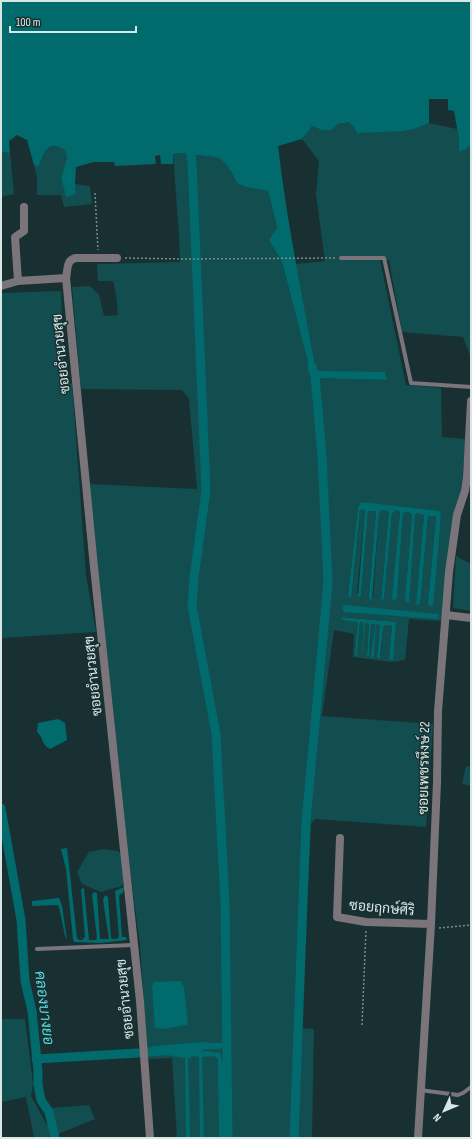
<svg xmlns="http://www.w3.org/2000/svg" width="472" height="1139" font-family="'Sofia Sans Condensed',Sarabun,sans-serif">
<rect width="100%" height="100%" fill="#183031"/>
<path fill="#124e50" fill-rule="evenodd" d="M349 122 354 127 414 129 429 123 457 129 459 139 466 149 471 144V358L463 337 402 332 389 260H380L406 385 441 388 442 437 466 439 461 491 457 505 442 621 409 619 405 660 392 662 353 657 354 634 334 630 322 716 433 724 426 827 315 819 311 824 301 1028 314 1029 312 1138H177L172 1058 148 1059 140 945 131 877 89 484 197 489 189 399 182 390 81 389 72 287 90 286 99 295 104 316 118 315 116 294 113 281H98L97 264 180 262 179 235 173 154C182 153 187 154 195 155 202 156 209 156 215 157 225 159 233 174 237 183L246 187 268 191 277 229 269 240 282 262 312 378 387 380 385 372H316L295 264 325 261 316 194 319 161 302 139 311 126 321 130 338 124ZM361 502 441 515 428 603 436 515 428 516 421 596 416 604 424 515 417 513 415 515 408 602 405 599 412 514 408 512 403 513 397 598 394 601 400 512 395 510 392 513 384 599 381 600 389 510H381L379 513 373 599 369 595 376 511 368 510 361 596 357 593 365 510 360 508 350 598 348 596 358 507ZM341 617H345L396 622 389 659 392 626 385 625 383 627 381 656 378 658 377 653 380 624H376L374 657H371L375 624 371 623 370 646 367 656 369 623 365 622 362 646 363 622 360 621 357 655 358 621ZM201 1042 223 1043 152 1046H153Z
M59 145 66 150 67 157 61 178 66 196 76 194 75 184 90 186 92 204 64 207 61 195H37V177L34 165 39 167C42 154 44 147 59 145Z
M1 152 10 153 14 194 1 197Z
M61 291 64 379 72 384 86 575 96 632 1 638V293Z
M456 556 471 564V611L453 608Z
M466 766 471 767V786L462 784Z
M103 849 118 851C125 858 126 878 122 886L101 892 82 884 77 872 89 852Z
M1 1019H25L33 1084 31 1096 48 1127 50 1138H34L26 1097 1 1102Z
M89 1105 95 1119 58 1134 51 1108Z"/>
<path fill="#006a6d" d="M1 1H471V144L466 149 459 152V139L454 111 448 110V99H429V123L414 129 403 131 357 133 354 127 349 122 338 124 331 130H321L312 126 302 139 278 146C287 222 302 296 316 371L385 372 387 380 312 378 282 262 269 240 277 228 268 191 246 187 237 183C233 174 225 159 215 157 209 156 202 156 195 155 187 154 182 153 173 154V164H161L160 155 155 156 156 164 115 166 114 162H94L76 167 75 184 76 194 66 197 61 178 67 157 65 150C49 139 42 152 39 167L34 165 27 140 17 135 9 141 10 153 1 152Z
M361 502 439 511 441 515 433 605 430 606 428 603 436 516H428L421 596 419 605 416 604 424 515 417 513 415 515 409 602H406L405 599 412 514 408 512 403 513 397 598 394 601 392 599 400 512 396 510 392 513 384 599 381 600 389 511 381 510 379 513 372 600 369 598V595L376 511H368L361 596 358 597 365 510 360 509 351 598 348 596 358 507Z
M344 605 437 614 439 615 438 619 344 612 342 609Z
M341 617 396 622 393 660 389 659 392 626 385 625 383 627 380 659 377 657 380 625 376 624 374 657 372 658 371 657 375 624H371L369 655 367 656 369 624 365 622 362 656 363 623 360 621 357 655 356 656 355 655 358 622 343 620Z
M58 719 65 723 67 740 50 749C40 743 44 738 37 732L38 723Z
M67 848 77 938 79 940H82L85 937 81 889 84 888 89 940H96L97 938 92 895 94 892 97 893 100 939H109L103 900 105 895 108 897 111 938 113 939H117L119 936 115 891 124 887 123 893 120 894 119 896 122 937H126L127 940 101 943 74 942 73 939 66 869 61 849Z
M59 898 62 906 67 940 65 936 59 907 58 905 32 906V901Z
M181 981 184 987 188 1025 162 1029 155 1028 152 987 154 982Z
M201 1042 223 1043 225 1047 219 1049 153 1050 152 1046Z
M207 1051 220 1053 223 1064 224 1138H219L218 1059 214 1056 202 1057 204 1138H200L199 1057 193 1056 188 1059 190 1138H186L185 1058 166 1055Z"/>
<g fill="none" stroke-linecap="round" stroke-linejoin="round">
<path stroke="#006a6d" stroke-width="9" d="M189 143 192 162 206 490 194 578 192 606 216 734 225 903 228 1138
M1 808 21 920 25 981 32 1011 38 1071V1085L41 1100 49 1112 55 1138
M148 1052 199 1048
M36 1059 138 1053
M294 1138 306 822 328 582 322 456 315 376 312 367"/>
<path stroke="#7a8d8d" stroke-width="1.5" stroke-dasharray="2 2" stroke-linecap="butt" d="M95 193 98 250
M125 258 185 259 335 258
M439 928 471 925
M362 1025 366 930"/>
<path stroke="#7b747b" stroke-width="4" d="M341 258H384L411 383 471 387
M37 949 133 945
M420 1090 458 1095 463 1093 471 1087"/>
<path stroke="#7b747b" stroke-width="8" d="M117 258H76C66 260 68 269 66 278L94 567 140 1001 150 1138
M18 281 15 237 24 231V207
M1 286 18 281 66 278
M446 615 471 618
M340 838 337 917 366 922 431 924
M418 1138 431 924 437 782 438 711 449 572 457 515 465 491 467 477 471 401"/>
</g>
<g text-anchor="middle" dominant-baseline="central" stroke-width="3" stroke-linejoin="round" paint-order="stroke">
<g font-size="14" fill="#d8e6e6" stroke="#183031">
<text transform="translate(61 354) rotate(-96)">ซอยอำนวยสุข</text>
<text transform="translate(93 676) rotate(-96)">ซอยอำนวยสุข</text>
<text transform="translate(424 768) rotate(-89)">ซอยเพชรหึงษ์ 22</text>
<text transform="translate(382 908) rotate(5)">ซอยฤกษ์ศิริ</text>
<text transform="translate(125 999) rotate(-96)">ซอยอำนวยสุข</text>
</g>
<g font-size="15" font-style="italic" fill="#5ad9dd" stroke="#183031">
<text transform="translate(44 1008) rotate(83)">คลองบางยอ</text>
</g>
</g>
<rect width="472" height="1139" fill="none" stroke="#d8e6e6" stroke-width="4"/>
<g transform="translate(444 1111) rotate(226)" stroke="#183031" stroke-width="3" paint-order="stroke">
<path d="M0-3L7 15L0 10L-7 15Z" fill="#d8e6e6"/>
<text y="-6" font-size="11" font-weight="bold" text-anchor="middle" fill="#d8e6e6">N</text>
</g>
<path d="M10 26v6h126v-6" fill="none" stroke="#d8e6e6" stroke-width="2"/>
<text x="16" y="26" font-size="12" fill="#d8e6e6" stroke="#183031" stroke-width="3" paint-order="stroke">100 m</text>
</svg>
